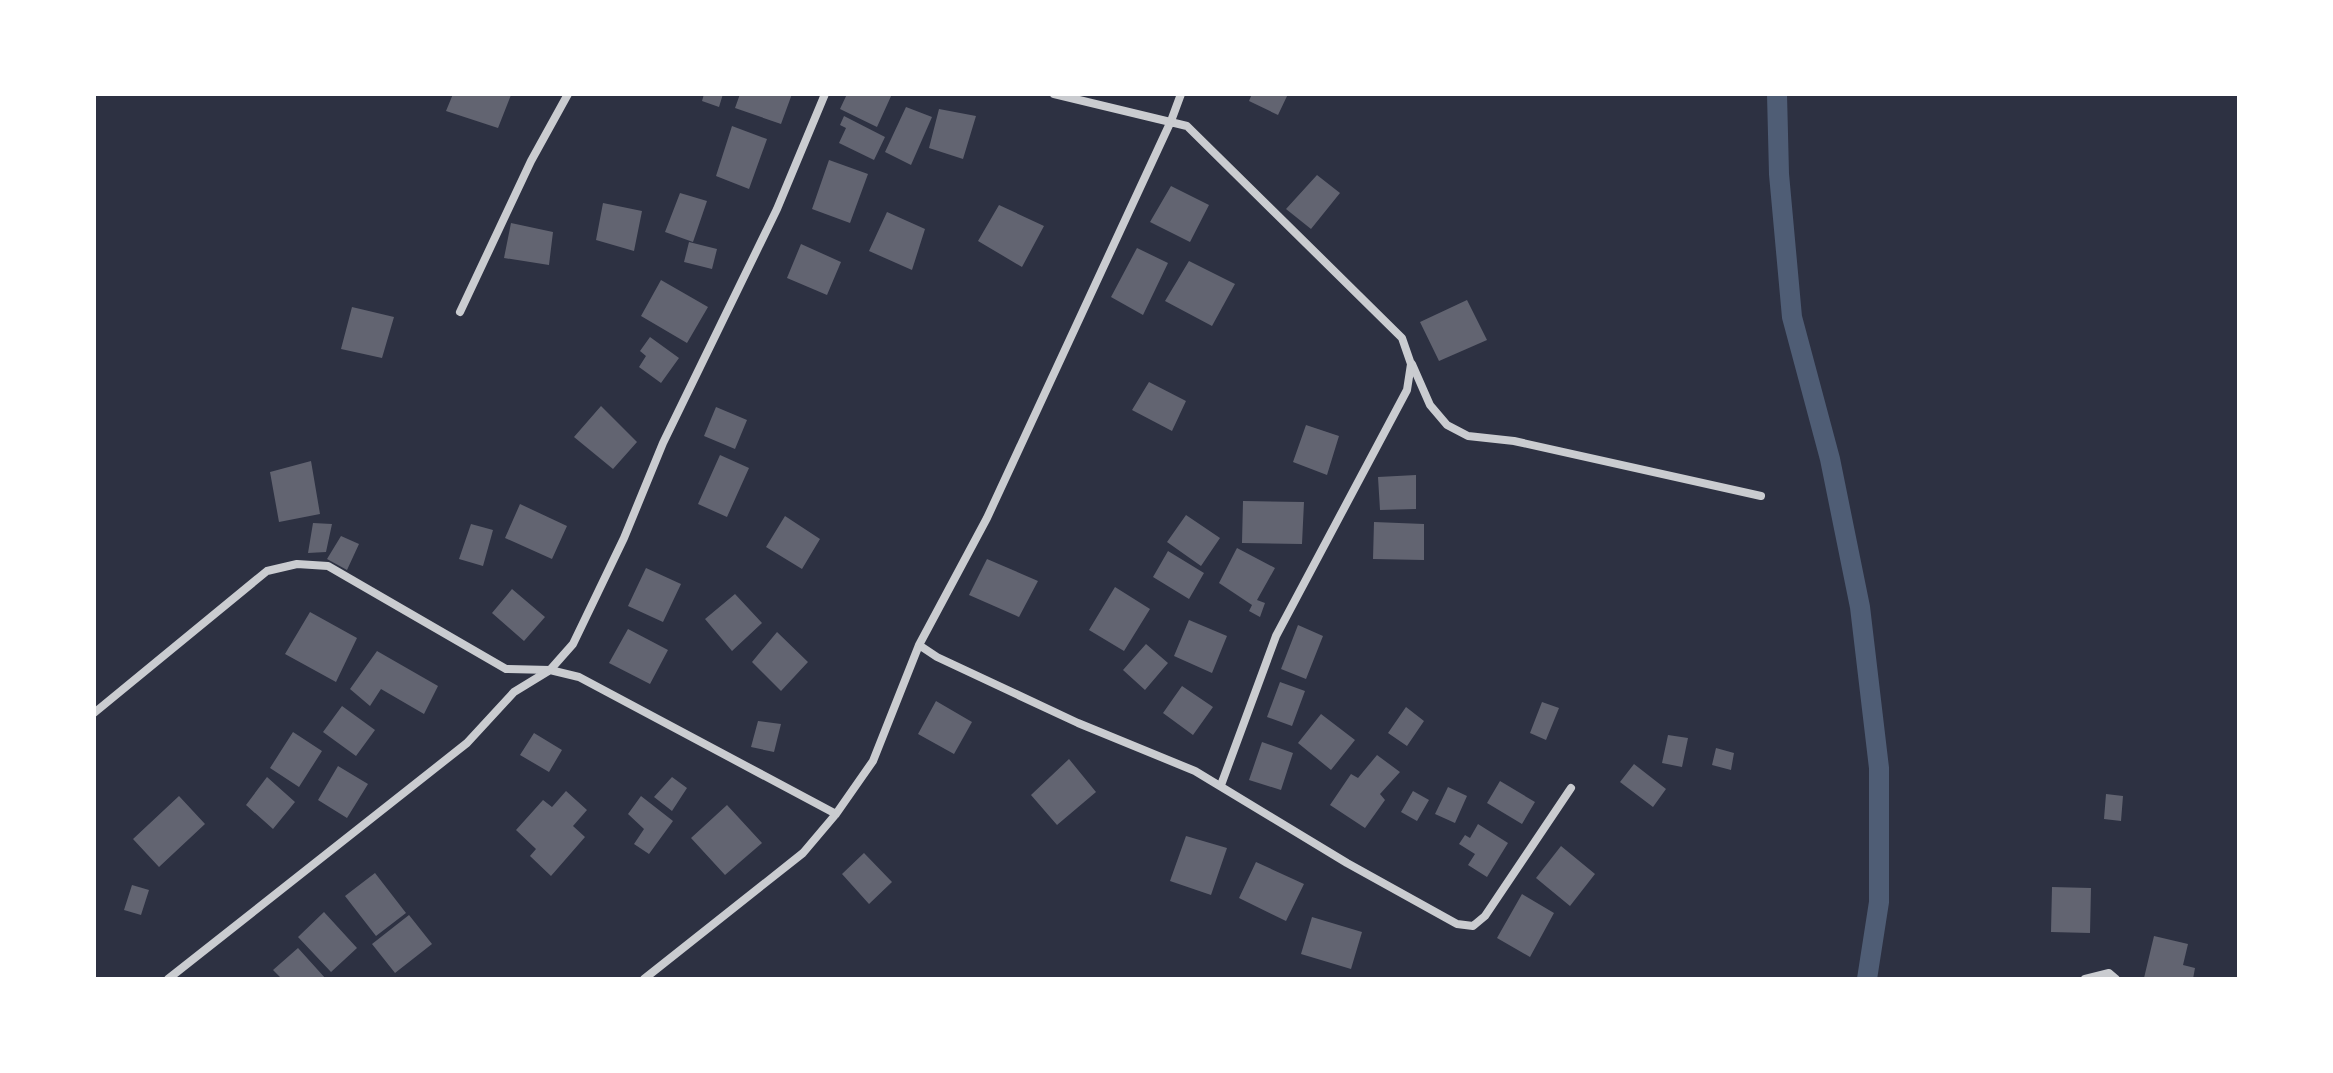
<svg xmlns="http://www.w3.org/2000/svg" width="2333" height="1073" font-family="Overpass,sans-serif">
<rect width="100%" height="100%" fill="#2d3142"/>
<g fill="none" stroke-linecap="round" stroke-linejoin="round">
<path stroke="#4f5d75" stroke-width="20" d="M1777 94 1779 174 1792 317 1830 459 1860 607 1879 768V902L1867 979"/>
</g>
<path fill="#626471" d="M453 94H508L511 95 498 128 446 111Z
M704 94H723L719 107 702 101Z
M740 94H792L781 124 735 108Z
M847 94H892L877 127 840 109Z
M1252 94H1288L1278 115 1249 101Z
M906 107 932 117 911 165 885 152Z
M939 109 976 116 963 159 929 148Z
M844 116 885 137 874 160 839 143 846 128 840 125Z
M732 126 767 139 749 189 716 176Z
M829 160 868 174 850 223 812 209Z
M1317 175 1340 193 1311 229 1286 209Z
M1171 186 1209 205 1190 242 1150 222Z
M680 193 707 201 693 242 665 232Z
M603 203 642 211 634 251 596 240Z
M999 205 1044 226 1022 267 978 241Z
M887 212 925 229 912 270 869 251Z
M511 223 553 232 549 265 504 258Z
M689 242 717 249 712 269 684 262Z
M801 244 841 262 827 295 787 278Z
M1137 248 1168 263 1143 315 1111 297Z
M1189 261 1235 284 1212 326 1165 301Z
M661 280 708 307 687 343 641 316Z
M1467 300 1487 340 1439 361 1420 322Z
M352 307 394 317 382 358 341 349Z
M650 337 679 358 661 383 639 367 646 356 640 351Z
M1149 382 1186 401 1172 431 1132 410Z
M601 406 637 442 613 469 574 437Z
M716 407 747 420 735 449 704 436Z
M1306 425 1339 436 1327 475 1293 462Z
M720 455 749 468 727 517 698 504Z
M311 461 320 514 279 522 270 472Z
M1416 475V509L1380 510 1378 477Z
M1243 501 1304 502 1302 544 1242 543Z
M520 504 567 526 552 559 505 538Z
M1186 515 1220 538 1201 566 1167 542Z
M785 516 820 539 802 569 766 547Z
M1374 522 1424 524V560L1373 559Z
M313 523 332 524 326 552 308 553Z
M471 524 493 530 483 566 459 559Z
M341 536 359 544 347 570 327 559Z
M1237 548 1275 568 1257 600 1265 603 1260 617 1249 611 1252 605 1219 583Z
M1168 551 1204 573 1189 599 1153 577Z
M987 559 1038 581 1019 617 969 595Z
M646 568 681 584 663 622 628 606Z
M1115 587 1150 609 1124 651 1089 630Z
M512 589 545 617 524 641 492 613Z
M735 594 762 623 732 651 705 619Z
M310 612 357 638 336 682 285 654Z
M1189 620 1227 636 1212 673 1174 656Z
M1298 625 1323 636 1306 679 1281 669Z
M628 629 668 650 650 684 609 663Z
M777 632 808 662 781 691 752 662Z
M1146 644 1168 663 1145 690 1123 670Z
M377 651 438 686 424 714 381 689 370 706 350 689Z
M1280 682 1305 691 1292 726 1267 717Z
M1182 686 1213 707 1193 735 1163 713Z
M936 701 972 722 954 754 918 734Z
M1542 702 1559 708 1546 740 1530 733Z
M342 706 375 730 356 756 323 732Z
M1406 707 1424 721 1407 746 1388 733Z
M1321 714 1355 740 1331 770 1298 743Z
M758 721 781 724 774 752 751 747Z
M293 732 322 751 299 787 270 768Z
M534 733 562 750 549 772 520 755Z
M1668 735 1688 738 1682 767 1662 763Z
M1262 742 1293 753 1281 790 1249 780Z
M1716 748 1734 753 1731 770 1712 765Z
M1377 755 1400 772 1380 794 1385 800 1365 828 1330 805 1351 774 1358 778Z
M1069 759 1096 792 1057 825 1031 795Z
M1634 764 1666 789 1653 807 1620 782Z
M338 766 368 784 347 818 318 800Z
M267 777 295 802 273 829 246 805Z
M672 777 687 788 672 811 654 797Z
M1500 781 1535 802 1522 824 1487 803Z
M1448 787 1467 796 1455 823 1435 814Z
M566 791 587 810 573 826 585 837 551 876 530 856 536 849 516 830 543 800 552 807Z
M1413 791 1429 800 1417 821 1401 812Z
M2106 794 2123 796 2121 821 2104 819Z
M179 796 205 824 159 867 133 839Z
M641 796 673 821 649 854 634 844 644 829 628 814Z
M727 805 762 843 725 875 691 838Z
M1478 824 1508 843 1487 877 1468 865 1475 854 1459 844 1465 835 1470 838Z
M1186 836 1227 848 1211 895 1170 881Z
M1561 846 1595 874 1570 906 1536 878Z
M864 853 892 882 869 904 842 874Z
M1256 862 1304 884 1286 921 1239 898Z
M375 873 406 913 376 936 345 896Z
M132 885 149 890 141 915 124 910Z
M2052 887 2091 888 2090 933 2051 932Z
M1522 894 1554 913 1530 957 1497 938Z
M324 912 357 948 331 972 298 937Z
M409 915 432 944 395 973 372 944Z
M1312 917 1362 932 1351 969 1301 954Z
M2154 936 2188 944 2183 965 2195 968 2193 979 2144 978Z
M298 948 326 979H282L273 970Z"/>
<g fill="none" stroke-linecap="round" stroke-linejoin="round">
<path stroke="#caccd0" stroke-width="8" d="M1054 94 1187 126 1402 338 1411 364 1407 390 1276 636 1221 785
M460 312 531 161 568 94
M1412 364 1430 405 1447 425 1468 436 1514 441 1761 496
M919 645 937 657 1078 723 1195 771 1347 863 1457 924 1473 926 1485 916 1571 788
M94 713 267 571 297 564 328 566 506 669 550 670 579 677 836 814
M168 979 467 743 514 692 550 670 573 644 624 538 663 443 777 209 825 94
M644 979 803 853 836 814 873 761 919 645 987 518 1171 121 1181 94
M2085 979 2109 973 2116 979"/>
</g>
<rect width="2333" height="1073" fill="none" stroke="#ffffff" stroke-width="192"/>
</svg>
